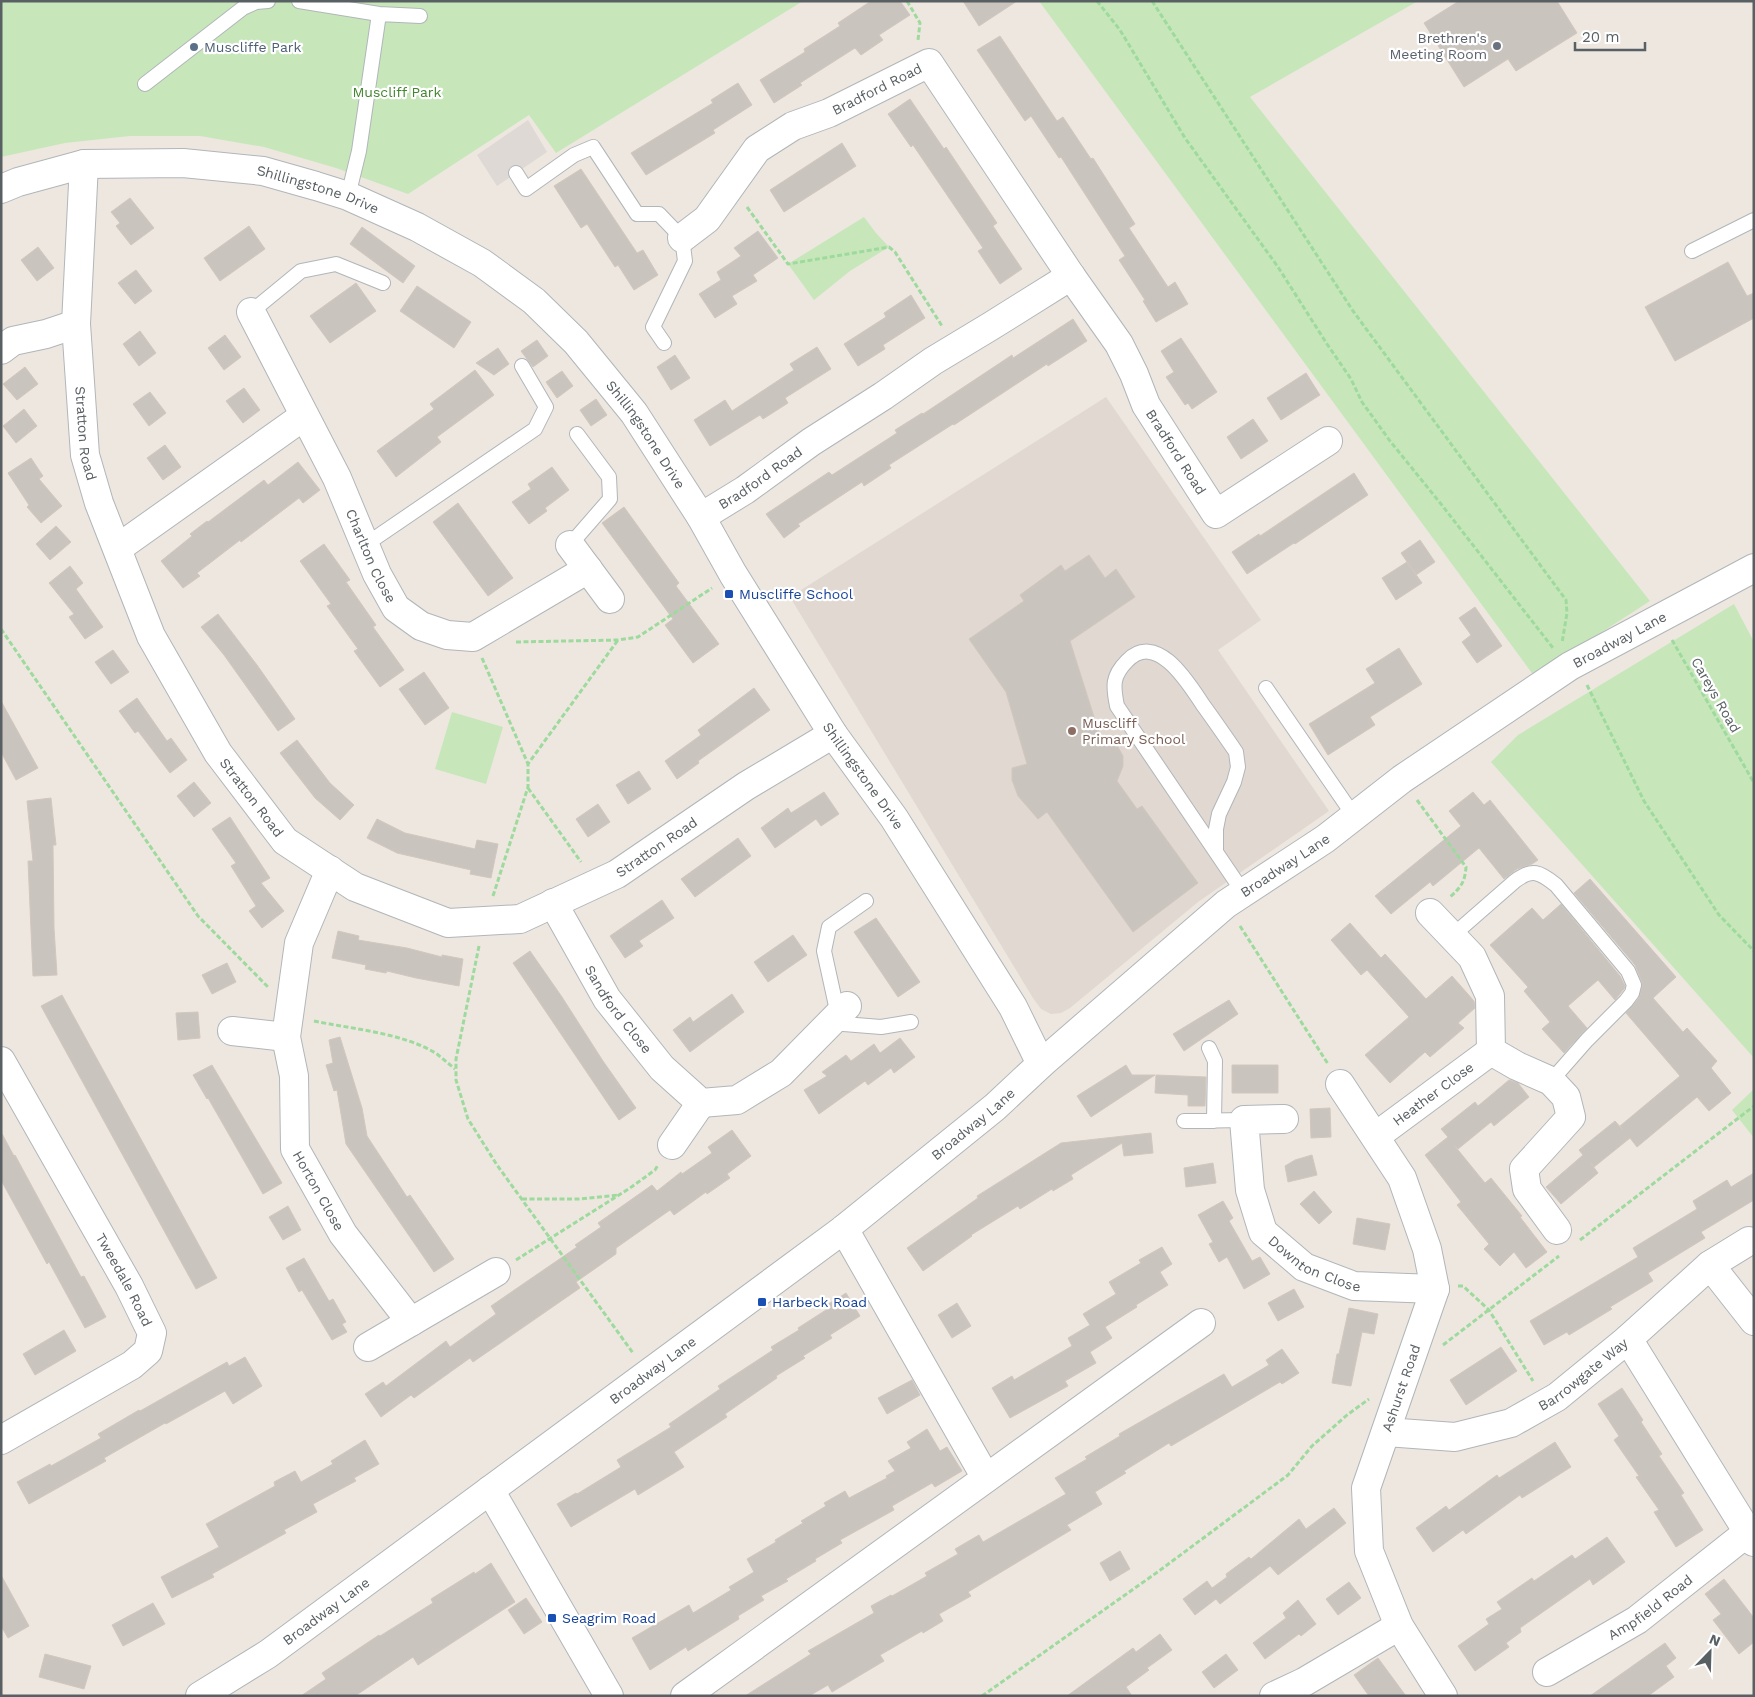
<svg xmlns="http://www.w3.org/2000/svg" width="1755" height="1697" font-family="'Work Sans',sans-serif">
<rect width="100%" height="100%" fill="#ede7e0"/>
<path fill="#ded9d5" d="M528 120 547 152 497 186 477 155Z"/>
<path fill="#e0d8d1" d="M1106 397 1261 620 1218 650 1329 811 1198 902 1070 1008 1061 1013 1051 1014 1041 1009 1033 998 790 597Z"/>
<path fill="#c7e7bb" d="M1 1H803L556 153 529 115 408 194 336 168 264 147 200 136H130L65 143 1 157Z
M1039 1H1418L1250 97 1650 601 1534 676Z
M864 217 876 233 889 247 850 271 814 300 788 264Z
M1734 604 1754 642V1058L1491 762 1518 735Z
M452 712 503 727 486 784 435 769Z
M1754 1089V1138L1732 1110Z"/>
<path fill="#cac4bf" stroke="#d2c7be" d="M871 1H900L910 15 879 35 883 40 861 55 855 48 800 83 802 85 774 103 760 80 805 52 804 49 840 26 838 23Z
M963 1H1017L979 26Z
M1459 1H1557L1577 33 1516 71 1508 59 1464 87 1424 23Z
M1000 36 1057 121 1063 117 1091 159 1093 158 1135 224 1129 228 1168 287 1175 282 1188 304 1156 322 1143 301 1145 300 1119 260 1125 256 1061 157 1059 158 1031 116 1025 121 977 50Z
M738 83 752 105 713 130 715 133 646 175 631 153 713 103 711 100Z
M910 99 944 149 946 147 997 223 993 226 1022 269 1000 284 978 251 983 248 913 145 911 147 888 114Z
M842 143 856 166 784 212 770 190Z
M581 169 637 253 643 250 658 275 634 290 618 265 615 267 587 224 581 228 554 186Z
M130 198 154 228 131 245 116 226 120 223 111 212Z
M249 226 265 249 220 281 204 258Z
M362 227 415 266 403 283 350 244Z
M758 231 778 258 753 275 757 281 732 296 737 304 715 318 699 294 721 280 717 272 741 256 734 248Z
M38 247 54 268 37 281 21 260Z
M1728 262 1747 296 1754 293V318L1675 361 1645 307Z
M136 270 152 291 135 304 118 283Z
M356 283 376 311 330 343 310 316Z
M417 286 471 322 454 348 400 311Z
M911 295 925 318 883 345 885 349 858 366 844 344 886 317 884 313Z
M1073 319 1087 341 1048 366 1047 364 954 425 953 424 889 465 891 468 864 486 862 482 798 524 800 526 784 538 766 514 829 472 832 475 897 433 895 430 922 413 923 414 1012 355 1013 358Z
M140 331 156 353 139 366 123 344Z
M225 335 241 357 224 370 208 348Z
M1181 338 1217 392 1192 409 1188 403 1185 405 1166 377 1174 372 1161 351Z
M537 340 548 356 533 367 521 351Z
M817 347 831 369 785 398 788 403 763 419 760 415 710 446 694 420 725 400 732 411 794 370 790 364Z
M498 348 509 364 494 375 476 363Z
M675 355 690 378 671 390 657 367Z
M25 367 38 384 17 400 3 384Z
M475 370 494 395 437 437 441 442 396 477 377 451 434 409 430 404Z
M562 371 573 386 557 398 546 382Z
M1306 373 1320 395 1281 420 1267 398Z
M244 388 260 410 243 423 226 401Z
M150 392 166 413 149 426 133 404Z
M596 399 607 415 591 426 580 410Z
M24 409 37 426 16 443 3 426Z
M1253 419 1268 441 1241 459 1227 437Z
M165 445 181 467 163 480 147 458Z
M31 458 43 476 39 479 62 506 41 523 27 507 29 505 8 473Z
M298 462 320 490 303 503 299 498 241 542 240 540 197 573 200 576 183 588 161 561 192 536 190 534 207 521 208 522 264 480 268 485Z
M552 467 569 490 545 508 547 511 529 524 512 502 531 489 528 484Z
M1354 473 1368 495 1295 544 1294 543 1247 574 1232 552 1259 534 1260 536Z
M458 503 513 578 488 596 433 522Z
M624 507 679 583 676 586 719 644 693 663 665 625 673 619 602 523Z
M56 526 71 542 50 560 36 544Z
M1420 540 1435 562 1416 575 1401 553Z
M324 544 350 580 346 582 376 625 373 627 404 670 380 687 354 651 358 649 327 606 331 604 300 561Z
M1089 555 1105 578 1116 569 1135 597 1070 641 1101 739 1110 740 1118 747 1123 756V766L1117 781 1137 809 1142 806 1198 883 1133 932 1047 812 1038 819 1018 796 1012 780V768L1027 764 1006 692 969 639 1024 601 1020 595 1061 565 1065 571Z
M1407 562 1422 583 1396 600 1382 578Z
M70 566 83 583 76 589 103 627 85 639 69 617 74 614 49 583Z
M1475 607 1502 646 1477 663 1462 642 1471 635 1459 618Z
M218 614 257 665 295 719 278 731 224 655 201 627Z
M1399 648 1422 684 1370 717 1375 725 1328 755 1309 724 1375 683 1366 669Z
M113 650 129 672 111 684 95 662Z
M424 672 449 708 425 725 399 689Z
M754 688 770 710 698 761 699 763 677 779 665 761 701 735 698 730Z
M137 698 167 741 171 738 187 760 170 773 138 731 135 733 119 711Z
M1 701 38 768 16 780 1 752Z
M297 740 330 783 354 805 340 820 315 798 280 753Z
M639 771 651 789 628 804 616 785Z
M194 782 211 803 194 817 177 796Z
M824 792 839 814 821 826 816 819 775 848 761 828 788 808 791 813Z
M1473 792 1484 805 1490 800 1538 860 1532 864 1517 869 1504 879 1479 848 1433 886 1430 882 1391 914 1375 896 1461 826 1449 811Z
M51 798 56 845H53L54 928 57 975 33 976 28 861H33L27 801Z
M598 804 610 822 588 837 576 819Z
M230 817 270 878 261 883 284 911 262 928 249 911 256 906 231 866 236 863 212 829Z
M377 819 405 833 475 849 477 840 498 844 491 878 470 874 471 870 397 853 367 838Z
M738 838 751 856 695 897 681 879Z
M1590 879 1676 977 1653 998 1683 1032 1687 1028 1717 1061 1711 1068 1731 1093 1709 1111 1697 1097 1637 1147 1630 1138 1594 1167 1590 1162 1598 1173 1561 1204 1546 1187 1583 1155 1579 1150 1615 1121 1623 1130 1620 1126 1680 1076 1626 1013 1639 998 1642 987V982L1635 965 1574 893Z
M662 900 674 918 639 941 643 946 625 958 610 936Z
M1561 904 1620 976 1625 986 1624 989 1615 1000 1598 980 1568 1006 1587 1028 1564 1053 1542 1029 1550 1022 1524 991 1528 987 1490 945 1532 908 1543 920Z
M876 918 920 982 898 997 854 932Z
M1350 923 1381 958 1385 954 1426 999 1452 976 1474 1001 1475 1008 1458 1023 1464 1028 1430 1057 1425 1052 1390 1083 1365 1055 1409 1017 1367 970 1361 975 1331 940Z
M338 931 359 936 358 940 407 948 442 957V955L463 959 459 986 416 978 387 971 386 973 365 969 366 965 332 958Z
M793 935 807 955 768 982 754 962Z
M530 951 562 997 603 1061 636 1108 619 1120 513 963Z
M227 963 236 982 212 994 202 975Z
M732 994 744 1012 690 1052 673 1030 690 1017 693 1022Z
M62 995 217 1278 196 1289 41 1006Z
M1229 1000 1238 1014 1184 1051 1173 1034Z
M198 1012 200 1038 178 1040 176 1013Z
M340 1037 362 1108 367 1136 407 1197 410 1195 454 1259 434 1272 346 1144 337 1090 334 1091 326 1065 333 1063 329 1040Z
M900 1038 915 1057 894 1073 891 1068 868 1085 865 1081 819 1114 804 1090 827 1076 822 1072 846 1055 851 1061 874 1044 880 1053Z
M212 1065 282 1183 263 1194 208 1098 207 1099 193 1075Z
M1126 1065 1132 1075H1155L1091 1117 1077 1096Z
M1232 1065H1278V1093H1232Z
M1156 1075 1206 1077 1205 1106H1188V1095L1155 1093Z
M1509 1080 1518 1083 1529 1097 1494 1126 1491 1122 1458 1149 1454 1145 1485 1183 1491 1178 1522 1216 1520 1217 1547 1252 1526 1268 1514 1252 1500 1266 1484 1249 1489 1244 1457 1205 1461 1202 1425 1155 1448 1137 1441 1129 1475 1102 1478 1106Z
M1330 1108 1331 1137 1311 1138 1310 1109Z
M732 1130 751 1156 727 1174 730 1178 707 1194 706 1192 674 1215 670 1210 616 1248V1254L576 1282 580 1288 473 1362 470 1358 414 1398 411 1395 381 1417 365 1394 383 1382 386 1386 446 1341 450 1347 496 1314 491 1306 577 1247 575 1245 601 1227 598 1223 652 1185 657 1191 681 1172 682 1174 712 1153 708 1147Z
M1 1132 14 1156 15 1155 81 1277 84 1276 106 1317 85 1328 49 1262 47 1264 1 1180Z
M1151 1133 1153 1153 1124 1156 1122 1143 1071 1175 1073 1179 1053 1191 1052 1189 1020 1209 1018 1206 971 1235 972 1236 923 1271 907 1248 978 1198 977 1196 1061 1143Z
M1312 1155 1317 1175 1288 1182 1285 1166 1295 1160Z
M1213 1163 1216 1183 1186 1187 1184 1168Z
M1754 1173V1200L1701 1232 1705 1238 1648 1273 1653 1281 1610 1307 1612 1309 1569 1335 1567 1332 1544 1345 1530 1321 1638 1257 1633 1248 1697 1209 1693 1201 1727 1180 1731 1187Z
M1314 1191 1332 1212 1319 1224 1300 1204Z
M1223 1201 1233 1218 1229 1221 1252 1261 1260 1257 1270 1274 1244 1289 1227 1257 1219 1262 1209 1244 1213 1242 1198 1215Z
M288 1206 301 1230 283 1240 269 1217Z
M1357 1218 1390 1224 1385 1250 1353 1244Z
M1162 1247 1172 1264 1160 1272 1168 1285 1136 1305 1137 1307 1105 1327 1112 1338 1090 1352 1096 1363 1065 1381 1068 1386 1010 1418 992 1388 1012 1376 1014 1380 1072 1346 1068 1338 1090 1325 1083 1314 1116 1294 1109 1282 1141 1263 1139 1260Z
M304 1258 329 1301 333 1299 346 1322 342 1324 347 1332 332 1340 302 1290 299 1292 286 1268Z
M1294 1289 1304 1307 1278 1321 1268 1303Z
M846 1293 860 1316 830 1335 832 1338 803 1356 805 1358 776 1376 777 1378 725 1414 727 1417 674 1452 684 1467 638 1495 635 1489 571 1527 557 1504 576 1493 577 1494 621 1467 617 1460 671 1427 669 1424 720 1389 718 1386 773 1350 771 1347 799 1330 798 1328 829 1308 827 1305Z
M957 1303 971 1326 952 1338 938 1315Z
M1349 1308 1378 1314 1374 1334 1362 1332 1351 1386 1332 1383 1337 1354H1339Z
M64 1330 76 1351 35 1375 23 1354Z
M1501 1347 1517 1371 1466 1405 1450 1380Z
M1282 1349 1299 1373 1282 1384 1280 1382 1171 1446 1169 1443 1124 1471 1126 1473 1095 1492 1102 1504 1067 1525 1071 1530 968 1592 971 1596 939 1614 943 1621 923 1633 922 1631 880 1655 884 1661 832 1692 828 1685 809 1696H745L811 1654 808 1651 874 1613 871 1606 891 1595 892 1596 927 1576 925 1573 958 1554 955 1549 979 1535 983 1542 1066 1494 1055 1478 1087 1459 1085 1457 1120 1436 1119 1434 1224 1374 1232 1387 1269 1365 1266 1360Z
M245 1357 262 1386 233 1404 225 1391 166 1424 165 1423 104 1458 106 1461 29 1504 17 1482 50 1464 51 1466 101 1438 98 1434 139 1410 140 1411 227 1362 229 1366Z
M912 1380 920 1395 887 1414 878 1398Z
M1622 1388 1643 1420 1641 1422 1662 1454 1659 1456 1684 1493 1681 1495 1703 1530 1676 1547 1654 1512 1659 1510 1636 1477 1639 1476 1614 1440 1619 1436 1598 1404Z
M927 1429 940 1451 947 1447 962 1471 935 1487 932 1483 892 1506 894 1510 840 1540 842 1543 815 1559 816 1561 786 1579 788 1581 761 1596 764 1600 738 1616 739 1619 688 1651 686 1647 650 1670 632 1638 689 1605 693 1613 731 1590 729 1587 754 1572 747 1559 776 1542 775 1540 803 1523 801 1521 826 1506 824 1503 845 1491 849 1498 887 1478 886 1476 895 1471 888 1461 911 1448 907 1442Z
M365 1440 379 1464 354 1478 356 1481 313 1504 317 1512 284 1530 286 1533 212 1574 214 1577 172 1598 161 1577 219 1547 206 1524 275 1486 274 1482 295 1471 301 1482 333 1464 331 1461Z
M1555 1442 1571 1467 1522 1498 1520 1495 1466 1534 1463 1530 1433 1552 1416 1528 1446 1506 1449 1510 1497 1475 1499 1478Z
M1334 1508 1346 1523 1278 1575 1270 1566 1220 1604 1216 1599 1195 1615 1183 1599 1207 1581 1212 1588 1227 1577 1226 1574 1249 1557 1251 1559 1299 1519 1306 1529Z
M1607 1537 1625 1562 1593 1585 1590 1579 1520 1628 1521 1632 1506 1643 1509 1647 1475 1671 1458 1646 1489 1624 1486 1619 1502 1609 1497 1602 1532 1578 1534 1581 1572 1555 1575 1559Z
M1120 1551 1130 1569 1110 1581 1100 1563Z
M491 1563 515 1602 418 1665 413 1657 355 1696H301L326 1679 322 1673 379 1635 380 1636 433 1603 431 1599 474 1572 475 1574Z
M1 1575 29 1626 8 1638 1 1626Z
M1724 1579 1754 1618V1642L1739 1654 1713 1620 1721 1614 1705 1594Z
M1349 1582 1361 1598 1338 1615 1326 1599Z
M526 1598 542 1622 524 1634 508 1610Z
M1298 1600 1316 1624 1301 1636 1299 1634 1265 1659 1253 1643 1286 1618 1283 1613Z
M153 1603 165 1624 123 1646 112 1625Z
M1160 1634 1172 1650 1147 1668 1149 1670 1126 1687 1132 1696H1067L1133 1648 1136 1652Z
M1665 1643 1676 1658 1666 1666 1674 1677 1648 1696H1590Z
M45 1654 91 1666 84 1689 39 1677Z
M1226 1654 1238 1670 1214 1688 1202 1672Z
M1378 1658 1406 1696H1369L1354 1675Z"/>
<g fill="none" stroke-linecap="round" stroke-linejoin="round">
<defs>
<path id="service" d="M299 1 379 14 420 16
M145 84 243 8 256 2 268 1
M516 173 526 189 574 155 593 147 637 214H659L682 238 685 261 653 327 664 343
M348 196 359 151 379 14
M1692 251 1754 220
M251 312 301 271 336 264 383 283
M365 545 535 429 546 407 522 366
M570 545 610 499 609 477 577 434
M1266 688 1354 816
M1216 851V829L1219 814 1234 782 1238 767 1236 752C1225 736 1214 720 1203 705 1189 684 1157 630 1127 661 1112 676 1113 686 1117 706L1243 892
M1452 936 1515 881C1532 868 1540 872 1556 885L1628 971 1634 985 1632 993 1626 1001 1587 1040 1551 1081
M838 1015 824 951 829 927 866 901
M831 1023 881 1027 911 1022
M1209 1048 1215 1061 1214 1121
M1184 1121 1244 1120"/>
<g id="minor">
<path id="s1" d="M84 164 76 324 85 455 99 503 151 636 218 753 285 841 355 887 448 923 520 919 617 874 746 786 833 734"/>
<path id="s2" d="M1 189 18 182 84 164 183 163 263 171 316 186 348 196 417 227 482 263 534 301 576 342 634 413 701 517 733 574 833 734 894 818 1013 1007 1041 1064"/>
<path id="s3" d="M682 238 707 219 757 149 793 126 829 113 929 63 1071 276 1119 344 1134 374 1146 405 1216 514 1328 441"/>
<path id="s4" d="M251 312 337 478 377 574 396 608 421 626 447 635 473 637 588 569"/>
<path d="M1 350 13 341 46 334 76 324"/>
<path id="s5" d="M701 517 745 490 811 442 883 396 933 361 991 326 1071 276"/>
<path d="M570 545 610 599"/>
<path d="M118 548 304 416"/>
<path id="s6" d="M330 870 299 943 286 1037 294 1076 295 1149 343 1234 411 1322"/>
<path id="s7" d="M553 903 607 999 662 1068 701 1103 737 1100 781 1073 847 1006"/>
<path d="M1430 913 1472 957 1490 996 1491 1051 1517 1066 1551 1081 1566 1097 1571 1117 1524 1169 1527 1189 1557 1230"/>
<path d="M232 1031 286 1037"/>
<path id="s8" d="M1 1061 129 1286 152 1333 148 1351 132 1365 1 1440"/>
<path d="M1340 1084 1402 1178 1427 1249 1435 1289 1366 1488 1369 1551 1399 1626 1443 1696"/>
<path id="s9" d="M1284 1119 1244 1120 1250 1190 1263 1232 1304 1267 1354 1286 1435 1289"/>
<path id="s10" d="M1376 1136 1491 1051"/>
<path d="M672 1145 701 1103"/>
<path d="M844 1229 986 1478"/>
<path d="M1710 1265 1754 1321"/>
<path d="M1628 1339 1754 1542"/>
<path d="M368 1347 496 1272"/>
<path id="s11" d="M1386 1432 1455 1437 1511 1423 1557 1397 1628 1339 1710 1265 1749 1241"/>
<path d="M490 1490 609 1696"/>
<path id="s12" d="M1547 1672 1637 1620 1747 1533"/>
<path id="s13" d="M200 1696 268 1654 844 1229 995 1107 1041 1064 1226 904 1325 839 1402 779 1570 666 1754 568"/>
<path d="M685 1696 1201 1323"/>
<path d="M1274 1696 1304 1682 1399 1626"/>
</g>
</defs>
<use href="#service" stroke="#b1b6b9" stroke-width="16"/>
<use href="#minor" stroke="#b1b6b9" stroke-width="30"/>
<path stroke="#9eda9d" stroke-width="3" stroke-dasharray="5 2.5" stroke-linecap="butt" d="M907 1 920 23 918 40
M1097 1 1120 30 1185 138 1278 267 1327 344 1351 379 1362 402 1390 441 1441 504 1553 648
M1152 1 1353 311 1566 600 1567 613 1562 643
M747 207 788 264 889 247 895 252 942 326
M1 629 198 916 268 987
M1672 640 1754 783
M516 642 618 640 638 637 712 588
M482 658 528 764
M1587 685 1644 801 1719 915 1754 951
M528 788 581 862
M1417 800 1466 867C1465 882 1461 887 1450 897
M493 896 528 787V764L618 640
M1240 926 1328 1064
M479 946 456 1059V1080L468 1119 497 1165 633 1353
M314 1021C352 1029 404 1033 437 1054 443 1059 449 1064 455 1069
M522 1199H579L618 1195
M1580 1240 1754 1106
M516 1260 630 1188 655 1170 658 1165
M1458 1286H1463L1489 1310 1533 1381
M1443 1345 1559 1256
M982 1696 1159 1571 1288 1475 1312 1446 1347 1415 1369 1399"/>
<use href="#service" stroke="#fff" stroke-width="14"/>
<use href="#minor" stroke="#fff" stroke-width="28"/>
</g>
<circle fill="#6b7280" stroke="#fff" stroke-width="2" cx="1497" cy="46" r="5"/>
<circle fill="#5c6f8a" stroke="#fff" stroke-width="2" cx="194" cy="47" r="5"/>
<g fill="#1a4fb4" stroke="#fff" stroke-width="2">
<rect x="724" y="589" width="10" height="10" rx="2.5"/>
<rect x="757" y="1297" width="10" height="10" rx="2.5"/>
<rect x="547" y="1613" width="10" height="10" rx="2.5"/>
</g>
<circle fill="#8d6e63" stroke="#fff" stroke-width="2" cx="1072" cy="731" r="5"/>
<g text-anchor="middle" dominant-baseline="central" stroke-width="4.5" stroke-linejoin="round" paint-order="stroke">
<g font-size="14" fill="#5b616d" stroke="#fff" text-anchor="end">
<text x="1487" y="38">Brethren's<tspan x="1487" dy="16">Meeting Room</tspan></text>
</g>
<g font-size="14" fill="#4e5e75" stroke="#fff" text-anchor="start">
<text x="204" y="47">Muscliffe Park</text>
</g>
<g font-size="14" fill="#596063" stroke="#fff">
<text stroke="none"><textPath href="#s3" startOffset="252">Bradford Road</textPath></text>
<text stroke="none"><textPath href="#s2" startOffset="324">Shillingstone Drive</textPath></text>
<text stroke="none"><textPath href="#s1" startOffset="270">Stratton Road</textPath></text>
<text stroke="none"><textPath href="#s2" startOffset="744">Shillingstone Drive</textPath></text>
<text stroke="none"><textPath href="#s3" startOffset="772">Bradford Road</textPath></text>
<text stroke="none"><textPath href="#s5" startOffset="71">Bradford Road</textPath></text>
<text stroke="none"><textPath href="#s4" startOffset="272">Charlton Close</textPath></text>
<text stroke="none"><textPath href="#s13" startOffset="1772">Broadway Lane</textPath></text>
<text transform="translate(1716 695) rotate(60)">Careys Road</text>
<text stroke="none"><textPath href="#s2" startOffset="1149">Shillingstone Drive</textPath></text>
<text stroke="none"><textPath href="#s1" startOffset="675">Stratton Road</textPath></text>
<text stroke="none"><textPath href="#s1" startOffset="1140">Stratton Road</textPath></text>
<text stroke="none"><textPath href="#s13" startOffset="1368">Broadway Lane</textPath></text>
<text stroke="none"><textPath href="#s7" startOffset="125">Sandford Close</textPath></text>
<text stroke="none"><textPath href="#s10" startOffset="71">Heather Close</textPath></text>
<text stroke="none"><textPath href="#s13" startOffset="962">Broadway Lane</textPath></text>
<text stroke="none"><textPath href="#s6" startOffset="335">Horton Close</textPath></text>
<text stroke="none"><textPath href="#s9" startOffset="216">Downton Close</textPath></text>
<text stroke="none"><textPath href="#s8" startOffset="251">Tweedale Road</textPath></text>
<text stroke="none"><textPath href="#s13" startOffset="558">Broadway Lane</textPath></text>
<text stroke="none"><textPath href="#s11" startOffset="214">Barrowgate Way</textPath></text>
<text transform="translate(1401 1388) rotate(-71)">Ashurst Road</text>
<text stroke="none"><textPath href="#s12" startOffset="122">Ampfield Road</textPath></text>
<text stroke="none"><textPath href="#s13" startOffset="152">Broadway Lane</textPath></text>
</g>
<g font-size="14" fill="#42852e" stroke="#fff">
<text x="397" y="92">Muscliff Park</text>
</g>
<g font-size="14" fill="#164399" stroke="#fff" text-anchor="start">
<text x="739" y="594">Muscliffe School</text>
<text x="772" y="1302">Harbeck Road</text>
<text x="562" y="1618">Seagrim Road</text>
</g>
<g font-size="14" fill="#785e54" stroke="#fff" text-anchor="start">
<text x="1082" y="723">Muscliff<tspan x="1082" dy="16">Primary School</tspan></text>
</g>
</g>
<rect width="1755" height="1697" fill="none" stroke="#596063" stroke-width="5"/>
<g transform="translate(1710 1652) rotate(23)" stroke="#ffffff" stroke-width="4" paint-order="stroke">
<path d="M0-4L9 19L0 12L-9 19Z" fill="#596063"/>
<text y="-8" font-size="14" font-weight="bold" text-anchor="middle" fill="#596063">N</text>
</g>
<path d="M1575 42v8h70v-8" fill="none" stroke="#596063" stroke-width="2.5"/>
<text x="1582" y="42" font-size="15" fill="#596063" stroke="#ffffff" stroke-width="4" paint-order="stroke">20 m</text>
</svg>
